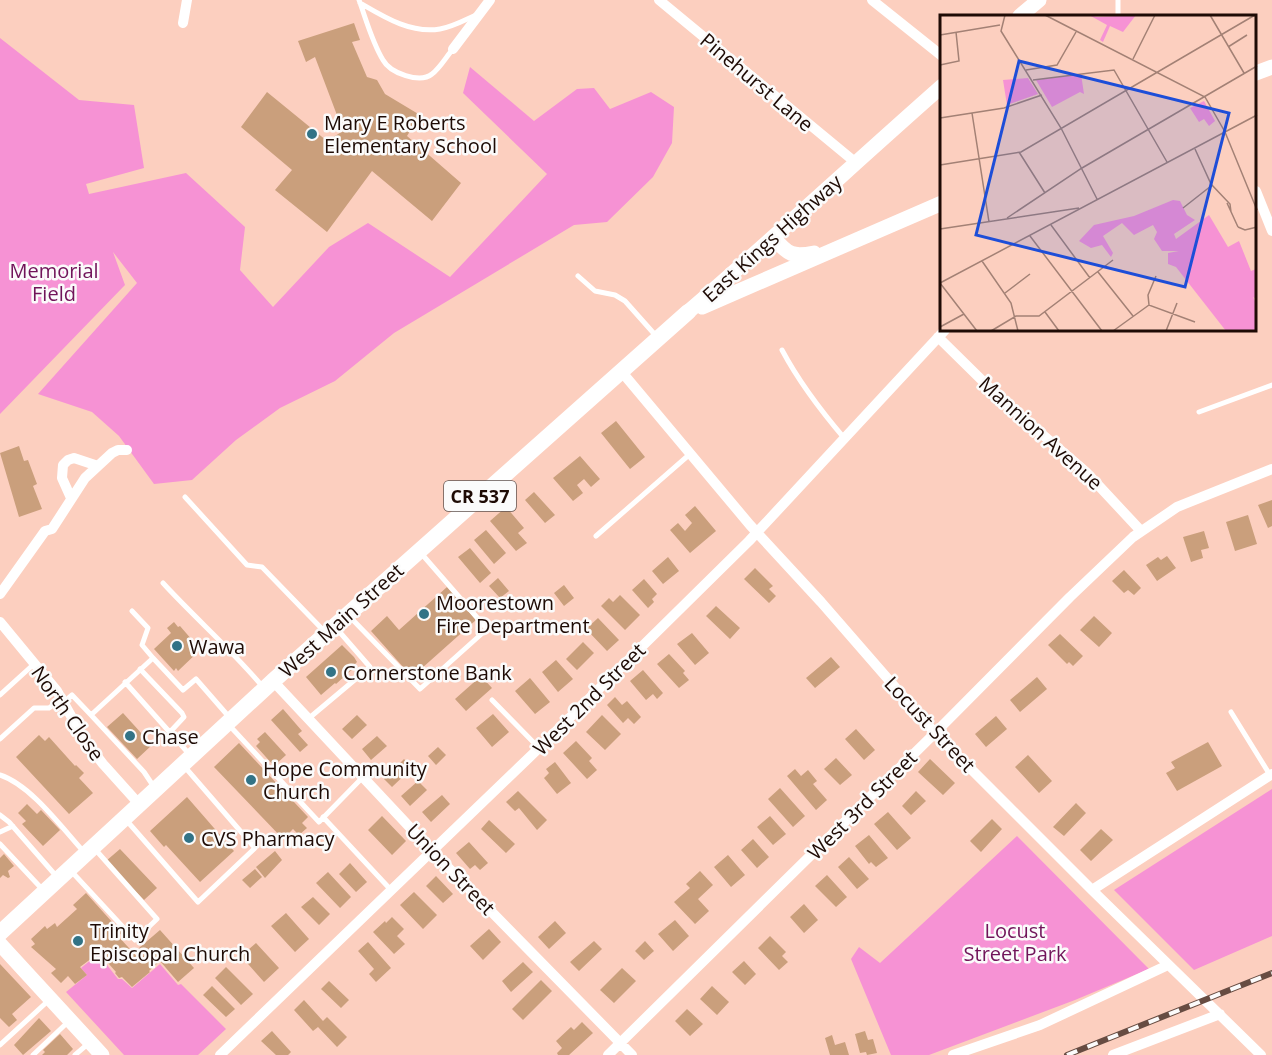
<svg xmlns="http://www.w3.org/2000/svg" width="1272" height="1055" font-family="'Open Sans',sans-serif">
<rect width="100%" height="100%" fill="#fccfbf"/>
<path fill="#f692d4" d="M0 38 79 100 134 105 144 168 86 184 89 194 186 173 245 227 240 270 273 307 329 247 368 223 450 277 547 174 463 93 470 67 534 121 577 89 594 88 610 109 651 92 674 107 672 143 653 177 607 222 574 225 394 333 335 381 280 408 236 440 192 480 154 484 119 436 92 412 38 394 137 283 113 252 125 285 0 414Z
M1272 789V936L1194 970 1114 890Z
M1017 836 1149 969 1075 1000 929 1055H891L851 959 859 947 880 963Z
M94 954 98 957 100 956 118 979H122L132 988 160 964 178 985 181 984 226 1029 198 1055H124L66 992 87 975 81 968 92 959 91 957Z"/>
<path fill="#ca9f7c" d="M354 23 360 40 352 42 367 77 377 80 385 94 420 115 407 136 461 183 432 221 372 171 327 232 275 190 292 170 241 127 267 92 327 141 343 131 315 57 306 62 298 41Z
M616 421 645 457 630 469 601 433Z
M19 446 24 461 28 460 37 484 33 486 42 509 19 517 0 453Z
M580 456 600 479 591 487 584 479 577 485 583 493 573 501 553 478Z
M534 492 555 515 545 523 525 500Z
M1272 500V526L1268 528 1258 505Z
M695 506 716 531 690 553 670 530 678 523 685 531 692 523 685 515Z
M506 507 524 528 518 533 527 543 516 551 490 521Z
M1248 515 1257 544 1235 551 1226 522Z
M486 530 506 553 494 564 474 540Z
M1204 531 1209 548 1201 550 1203 558 1191 562 1183 537Z
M470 548 491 573 480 583 458 557Z
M1167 556 1176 568 1157 581 1146 565 1158 557 1161 560Z
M668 557 679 571 663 584 652 571Z
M755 568 773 586 769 589 776 596 769 603 744 579Z
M1124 570 1141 588 1134 595 1128 590 1124 593 1112 581Z
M498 578 509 591 500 598 489 586Z
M644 579 657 594 652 599 654 602 648 608 632 590Z
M564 585 574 598 564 606 554 593Z
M447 587 476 620 412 677 371 631 387 616 399 630Z
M620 595 640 615 625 630 601 606 609 598 613 602Z
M716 606 740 628 730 639 706 616Z
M1094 616 1112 633 1099 647 1080 630Z
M598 618 619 640 607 651 586 629Z
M174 622 178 627 180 626 199 648 198 649 199 651 178 671 176 668 174 671 154 649 171 633 167 628Z
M692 633 709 653 695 665 677 644Z
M1060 634 1083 656 1073 666 1069 662 1067 664 1048 645Z
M583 642 594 653 577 670 566 659Z
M342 645 354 657 357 662 354 665 356 666 336 684 335 683 321 695 306 677Z
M669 654 685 671 683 673 689 680 679 688 657 664Z
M831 657 840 667 815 688 806 678Z
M556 660 573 679 558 692 542 672Z
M643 670 663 693 657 699 653 694 646 700 630 681Z
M481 676 492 688 466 711 455 699Z
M1037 677 1047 689 1020 712 1010 700Z
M530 678 550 702 535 714 515 691Z
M615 697 622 705 627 701 641 717 634 724 628 718 623 723 607 705Z
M283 709 302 731 298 734 308 745 300 752 271 720Z
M123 713 152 745 137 759 107 727Z
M493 714 509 732 492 747 476 728Z
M357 715 367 725 352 739 342 729Z
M602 715 621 734 605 750 586 732Z
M996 716 1007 729 986 747 975 734Z
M856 729 875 750 864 760 845 739Z
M265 732 286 755 274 766 256 746 260 742 257 739Z
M39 735 45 741 49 737 75 766 76 765 84 773 79 778 93 793 69 814 16 757Z
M377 736 387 746 371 760 362 749Z
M576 741 592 758 589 761 597 770 587 779 563 753Z
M1208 742 1222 766 1177 791 1166 773 1175 768 1171 762Z
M239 743 308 817 302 823 307 828 299 835 293 829 283 839 214 767Z
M438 747 446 755 436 765 428 756Z
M1028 755 1052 781 1039 793 1015 767Z
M836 758 852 775 840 785 824 769Z
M404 759 412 768 392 787 384 779Z
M930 759 955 783 943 795 918 772Z
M555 762 571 783 557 794 544 778 549 773 546 769Z
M795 769 801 776 808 770 817 781 813 784 827 800 816 810 787 776Z
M418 781 427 790 410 806 401 796Z
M780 788 805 816 793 827 768 799Z
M518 791 547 820 537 830 519 808 515 811 506 802Z
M916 791 926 801 911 815 902 806Z
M442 795 450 804 431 822 422 812Z
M187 797 234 851 200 882 166 845 164 847 150 831Z
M1076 803 1086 813 1064 836 1053 827Z
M27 804 37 814 41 810 60 830 43 846 22 824 26 821 18 813Z
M888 812 911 838 897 850 874 824Z
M382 816 406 841 392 855 368 830Z
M770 816 786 834 773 845 757 827Z
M992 819 1002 829 981 852 970 841Z
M489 820 515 844 506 853 481 829Z
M1101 829 1113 840 1091 861 1080 850Z
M869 835 888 858 876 867 871 862 869 864 855 846Z
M753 839 769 857 757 868 741 850Z
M469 842 488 863 480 870 475 865 470 869 456 853Z
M120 849 157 888 144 900 106 861Z
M275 851 282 860 265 878 256 867Z
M4 854 14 866 8 871 10 877 8 878 3 875 0 878V858Z
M728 855 745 875 731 887 714 867Z
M849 857 869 879 857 889 838 867Z
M350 863 367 882 356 892 339 874Z
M255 869 262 877 250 888 242 880Z
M700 871 713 885 698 899 709 911 695 924 674 902 690 888 686 884Z
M328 872 351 897 340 908 316 883Z
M827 875 847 897 836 907 815 886Z
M436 876 453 894 443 903 426 886Z
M414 892 437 915 423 929 400 905Z
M86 893 122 933 118 936 139 959 144 955 139 948 160 930 194 968 178 982 160 961 149 971 150 972 132 987 122 977 119 978 115 973 116 972 101 955 99 956 95 953 90 957 92 958 80 967 87 975 75 984 68 976 61 983 51 973 56 969 31 947 35 944 31 939 45 926 47 929 55 923 57 927 77 909 73 905Z
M313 897 330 914 319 925 301 907Z
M804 904 818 920 804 933 790 917Z
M286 913 309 939 295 952 271 926Z
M392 917 404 929 397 936 405 944 394 954 373 932 385 921 386 923Z
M675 920 689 936 673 951 658 934Z
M555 921 566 933 549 949 538 937Z
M489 929 501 942 483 960 470 946Z
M770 936 786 952 782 956 788 962 779 970 758 948Z
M594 941 602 949 579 971 570 962Z
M645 941 654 951 644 960 635 951Z
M368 942 391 968 376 982 369 974 374 969 358 951Z
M256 943 279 968 264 982 241 956Z
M744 961 756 974 745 985 732 972Z
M523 962 533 972 511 992 502 981Z
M0 964 31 997 12 1014 17 1020 9 1027 0 1018Z
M226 967 253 994 241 1005 215 978Z
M622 968 636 981 614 1003 600 990Z
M541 980 552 991 523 1020 512 1009Z
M329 981 349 1000 341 1008 321 989Z
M212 986 235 1009 226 1017 203 995Z
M712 986 729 1002 717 1015 700 999Z
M304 1000 323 1021 327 1017 347 1037 337 1047 318 1027 313 1031 294 1010Z
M687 1009 703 1024 690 1036 675 1021Z
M39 1018 51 1031 23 1055 14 1045Z
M582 1022 593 1033 569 1055H558L557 1053 562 1048 556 1041 571 1027 574 1030Z
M272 1031 291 1052 288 1055H276L261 1041Z
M865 1031 868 1040 873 1039 877 1053 867 1055 866 1052 860 1053 855 1034Z
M60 1034 73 1049 67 1055H42L45 1052 43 1050Z
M832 1035 835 1045 845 1042 849 1055H830L825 1038Z"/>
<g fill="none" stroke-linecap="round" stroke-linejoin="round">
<path stroke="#fff" stroke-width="5" d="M359 0C366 19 372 42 383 60 390 73 420 84 432 74 440 68 446 57 453 49
M360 3C384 17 411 34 440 29 452 27 465 20 476 15
M1118 16V0
M578 276 595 291 615 295 625 301 657 337
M782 350C799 382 821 411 845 439
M1199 412 1272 385
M185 497 247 565 262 567 325 632
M596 536 690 454
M163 583C196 619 232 650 263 687
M132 611 148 628 142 645 153 658
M349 616 420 689 487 629 420 552
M140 669 182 713 184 717 170 732
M125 682 190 755
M0 695 34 664
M492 700 539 748
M64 702 72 695 91 715 153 658 183 690 196 679 230 718
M1231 712 1270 775
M91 715 144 772 154 787
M308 719 370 667 337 629
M228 724 319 822 363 777
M0 739 34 708H49L61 699
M0 775C31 785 62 828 84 852
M0 815 9 822 57 877
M323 817 391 890
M127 821 198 902 255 848 184 766
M0 832 13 826
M0 844 43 890
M72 872 135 940 157 919 94 848
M0 1045 49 1000
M33 1055 69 1021
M75 1055 89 1043"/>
<path stroke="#fff" stroke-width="10" d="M659 0 855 162
M872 0 942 56
M183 23 187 0
M453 49 490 0
M1256 191 1272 231
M938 337 1001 399 1086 472 1141 531
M621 371 750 525 821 602 935 733 1092 890 1261 1055
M71 498 62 478 63 465 68 460 74 458 98 466
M0 594 45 531 52 529 85 478 112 453 118 450H127
M0 622 57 691 84 739 103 764 139 804
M273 681 432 851 632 1055
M1092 890 1272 774
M220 1055 539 748 749 541 945 330
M608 1055 935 733 1070 597 1133 537 1177 507 1272 469
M953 1055 1040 1025 1168 965
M1113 1055 1220 1014"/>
<path stroke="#fff" stroke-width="15" d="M1020 16 1039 0
M1256 73 1272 67
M774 238C788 255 793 257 814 253
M702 307 942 203
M688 312C774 238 857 161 942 86
M0 944 102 1055"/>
<path stroke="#fff" stroke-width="16" d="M0 933 273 681 688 312"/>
<defs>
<path id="rail" d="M1067 1055 1272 973"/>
</defs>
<use href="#rail" stroke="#674c42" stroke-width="6"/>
<use href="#rail" stroke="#fbfbfb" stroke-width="4" stroke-dasharray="11" stroke-linecap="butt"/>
</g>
<g fill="#327386" stroke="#fbfbfb" stroke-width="2">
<circle cx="312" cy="134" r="6"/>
<circle cx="424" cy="614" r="6"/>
<circle cx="177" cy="646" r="6"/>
<circle cx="331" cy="672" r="6"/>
<circle cx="130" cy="736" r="6"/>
<circle cx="251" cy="780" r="6"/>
<circle cx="189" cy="838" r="6"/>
<circle cx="78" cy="941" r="6"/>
</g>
<g text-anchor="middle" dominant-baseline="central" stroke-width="5" stroke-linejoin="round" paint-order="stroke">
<rect fill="#fbfbfb" stroke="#60534f" stroke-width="1.5" x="444" y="481" width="72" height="30" rx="4.5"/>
<g font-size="18" font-weight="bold" fill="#1e0b05">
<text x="480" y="496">CR 537</text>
</g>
<g font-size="20" fill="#1e0b05" stroke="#fbfbfb">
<text transform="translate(757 82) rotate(40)">Pinehurst Lane</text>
<text transform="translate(772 238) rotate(-42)">East Kings Highway</text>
<text transform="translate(1041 433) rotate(42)">Mannion Avenue</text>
<text transform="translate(341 620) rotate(-42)">West Main Street</text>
<text transform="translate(589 699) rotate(-45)">West 2nd Street</text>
<text transform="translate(68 713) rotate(55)">North Close</text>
<text transform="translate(930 724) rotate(47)">Locust Street</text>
<text transform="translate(862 805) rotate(-45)">West 3rd Street</text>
<text transform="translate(451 869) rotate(46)">Union Street</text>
</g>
<g font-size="20" fill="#1e0b05" stroke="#fbfbfb" text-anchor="start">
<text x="324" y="122">Mary E Roberts<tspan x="324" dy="23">Elementary School</tspan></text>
<text x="436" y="602">Moorestown<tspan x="436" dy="23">Fire Department</tspan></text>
<text x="189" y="646">Wawa</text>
<text x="343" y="672">Cornerstone Bank</text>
<text x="142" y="736">Chase</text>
<text x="263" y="768">Hope Community<tspan x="263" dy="23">Church</tspan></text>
<text x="201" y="838">CVS Pharmacy</text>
<text x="90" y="930">Trinity<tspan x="90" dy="23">Episcopal Church</tspan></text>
</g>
<g font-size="20" fill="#71145a" stroke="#fbfbfb">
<text x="54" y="270">Memorial<tspan x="54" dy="23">Field</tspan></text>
<text x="1015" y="930">Locust<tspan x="1015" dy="23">Street Park</tspan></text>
</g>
</g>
<g transform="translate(940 15)">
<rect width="316" height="316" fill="#fccfbf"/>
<path d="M149 0 157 2 196 0 183 17 170 11 163 27 160 25 167 10ZM141 59 144 79 140 77 112 92 96 65ZM88 63 98 79 67 90 63 65ZM264 86 275 106 269 111 264 104 259 107 250 93ZM233 185 240 186 247 200 255 205 234 219 236 224 269 200 288 232 299 226 311 256 316 254V284L313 282 316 288V316H286L236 252 228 249V238L239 236H222L214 224 217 217 213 210 194 220 182 208 163 221 173 238 171 242 162 230 151 233 139 226 154 210 194 201Z" fill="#f692d4"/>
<path fill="none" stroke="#a38175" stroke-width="1.5" d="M65 0 61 16 121 113 157 184M105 0 265 82 285 117 317 195M270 0 304 58M0 20 60 10M288 32 307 20M193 44 215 0M0 50 19 46 16 17M86 55 117 50 136 17M93 65 174 55 227 147M32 98 49 207M0 103 64 93 102 80M255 134 271 169 290 189 291 197M79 137 105 178M0 150 81 137 315 0M287 188 298 212M243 193 271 171M67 203 142 153 317 51M111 210 150 263M298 212 305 215 317 212M0 214 139 193M90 221 162 316M42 246 71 288 78 316M158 257 193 301M0 268 37 316M0 268 317 100M65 278 90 259M209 290 208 280 216 261M105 297 119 316M0 312 24 299M51 316 76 301H99L173 245M173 316 209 290 255 307M226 316 237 288"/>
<path fill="#1d4ed8" fill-opacity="0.15" stroke="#1d4ed8" stroke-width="3" d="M79 46 289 98 245 272 36 220Z"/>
<rect width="316" height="316" fill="none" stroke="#1e0b05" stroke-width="3"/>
</g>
</svg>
